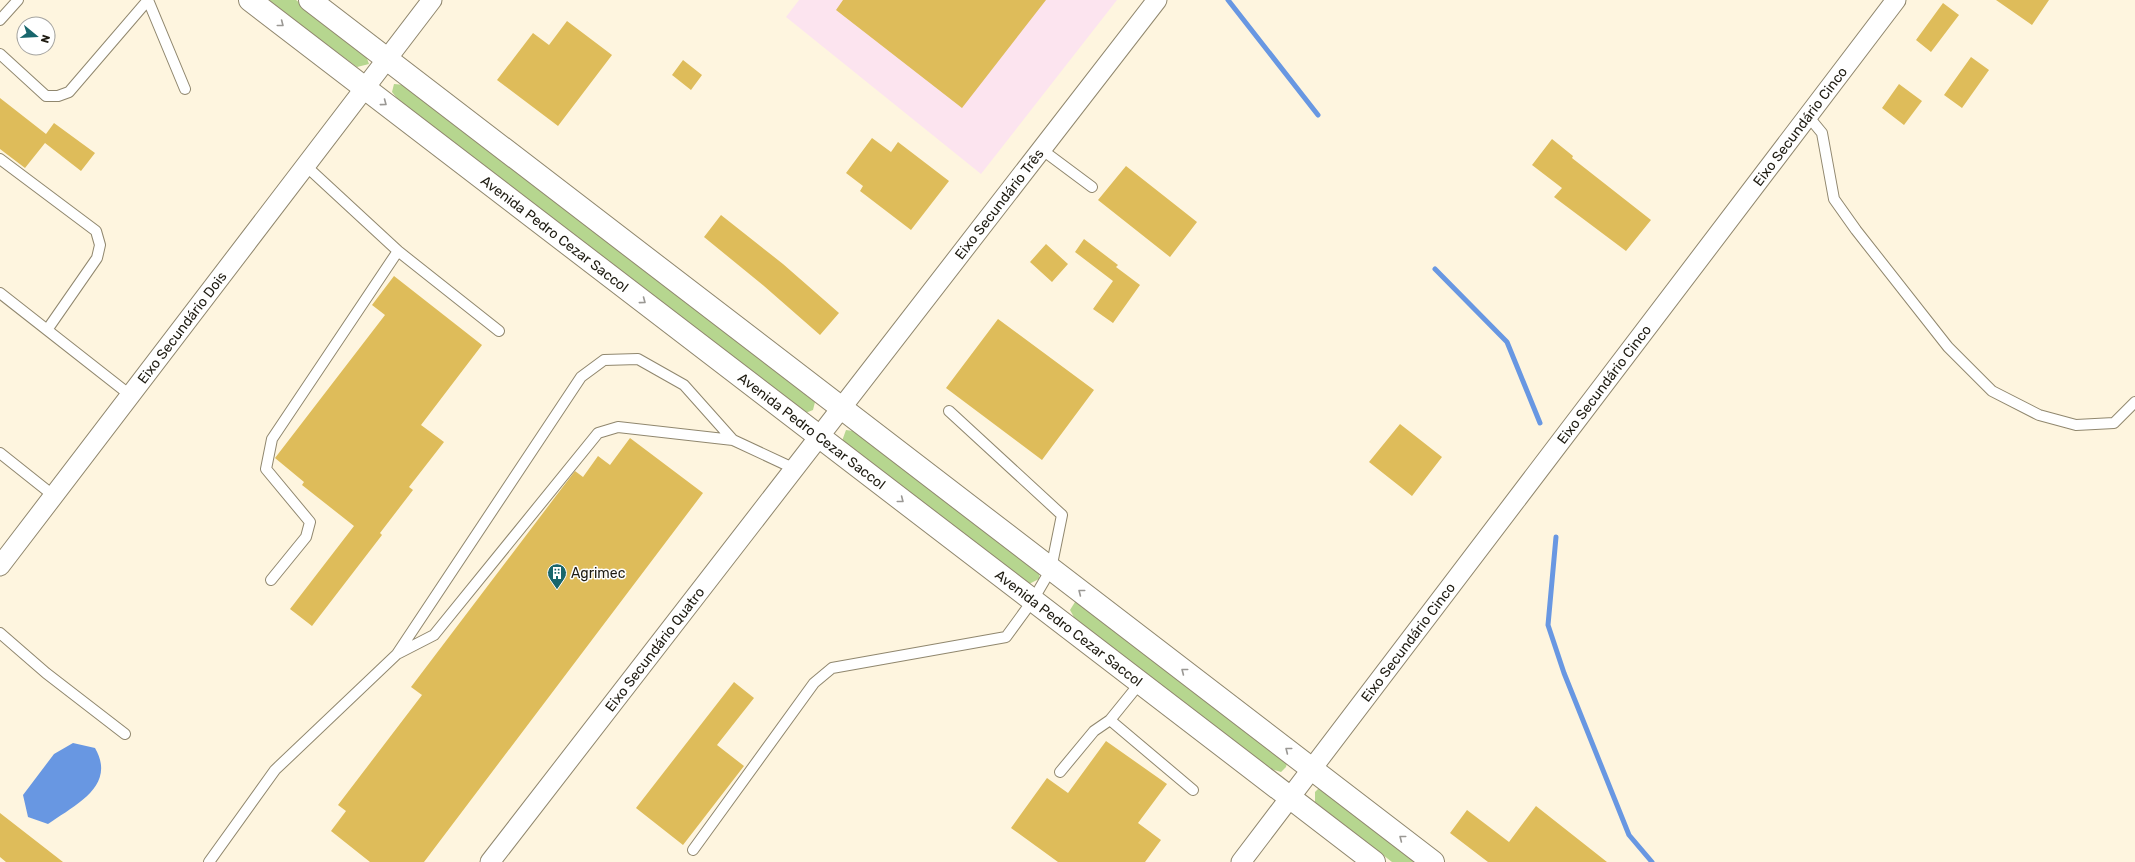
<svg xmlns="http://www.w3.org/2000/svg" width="2135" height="862" font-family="Rubik,sans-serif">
<rect width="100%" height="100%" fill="#fef5df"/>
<path fill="#fce4ef" d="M799 0H1117L981 174 786 17Z"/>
<path fill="#b6d68f" d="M267 0H296L365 53 369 64 357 67Z
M394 84 405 85 815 402 813 410 803 414 400 102 392 92Z
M846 430 853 431 1040 570 1039 579 1029 584 842 441Z
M1084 600 1289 756 1286 767 1281 772 1271 769 1075 619 1070 610 1075 602Z
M1319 788 1424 862H1392L1315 802V792Z"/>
<path fill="#6897e2" d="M73 743 95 748C117 786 75 805 48 824L28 817 23 795 54 754Z"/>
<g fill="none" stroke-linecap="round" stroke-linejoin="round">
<path stroke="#6897e2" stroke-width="5" d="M1228 0 1318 115
M1435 269 1507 342 1540 423
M1556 537 1548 625 1564 673 1629 835 1652 862"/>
</g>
<path fill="#debc5a" d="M843 0H1046L962 108 836 10Z
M1996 0H2049L2032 25Z
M1943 3 1959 15 1931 52 1916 40Z
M567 21 612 55 558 126 497 80 533 33 549 45Z
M1971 57 1989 70 1962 108 1944 95Z
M683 60 702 75 691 90 672 75Z
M1899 84 1922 101 1904 125 1882 108Z
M0 98 46 134 54 123 95 153 81 171 45 143 25 168 0 149Z
M872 138 891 152 898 142 949 181 911 230 860 191 863 186 846 173Z
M1552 139 1573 156 1572 158 1651 220 1626 251 1554 197 1562 188 1532 165Z
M1126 166 1197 222 1170 257 1098 200Z
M721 215 783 264 839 313 820 335 764 286 704 237Z
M1084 239 1118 265 1116 267 1140 285 1113 323 1093 309 1113 281 1075 252Z
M1046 244 1068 264 1052 282 1030 262Z
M394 276 482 345 421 425 444 442 409 487 413 490 380 533 382 535 312 626 290 609 354 526 302 485 304 482 275 458 385 315 372 305Z
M998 319 1094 390 1042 460 946 388Z
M1400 424 1442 457 1412 496 1369 462Z
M630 438 703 493 424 862H370L331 831 346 811 338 805 422 695 411 687 562 488 575 471 583 477 598 456 610 465Z
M734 682 754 698 717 745 744 766 683 845 636 808Z
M1106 741 1167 784 1138 823 1161 840 1145 862H1058L1011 828 1047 778 1068 793Z
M1536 806 1607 862H1488L1450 833 1467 810 1509 842Z
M0 813 63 862H6L0 857Z"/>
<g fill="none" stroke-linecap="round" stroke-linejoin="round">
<defs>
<path id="service" d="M148 0 185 89
M0 20 18 0
M0 54 46 96H58L69 92 148 0
M1808 116 1822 133 1834 199 1856 230 1948 347 1992 391 2039 415 2076 425 2114 423 2135 402
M1041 149 1092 187
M0 159 96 231 100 245 97 258 47 330
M306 166 398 251 499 331
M0 293 130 395
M0 453 54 496
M271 580 306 537 310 522 266 469 272 439 398 251
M0 633 46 673 125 734
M399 653 434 635 598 433 618 427 733 440
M1110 720 1140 683
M1060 772 1094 731 1110 720 1193 790
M693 850 814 683 832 668 1006 637 1033 600 1051 569 1062 515 949 411
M209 862 275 770 397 654 581 377 604 360 638 359 684 385 733 440 793 468"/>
<g id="minor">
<path id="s1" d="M0 566 432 0"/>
<path id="s2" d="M490 862 1157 0"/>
<path id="s3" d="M1241 862 1896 0"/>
</g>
<g id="tertiary">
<path id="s4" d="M250 0 1374 862"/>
<path d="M310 0 1433 862"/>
</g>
</defs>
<use href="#service" stroke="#90876e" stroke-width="12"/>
<use href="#minor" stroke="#90876e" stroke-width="21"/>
<use href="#tertiary" stroke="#90876e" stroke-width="24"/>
<use href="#service" stroke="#fff" stroke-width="10"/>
<use href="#minor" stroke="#fff" stroke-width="19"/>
<use href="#tertiary" stroke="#fff" stroke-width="22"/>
</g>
<defs><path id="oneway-chevron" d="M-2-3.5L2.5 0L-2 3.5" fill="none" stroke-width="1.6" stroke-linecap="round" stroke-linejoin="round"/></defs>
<g stroke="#9a9894">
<use href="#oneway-chevron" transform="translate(281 24) rotate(38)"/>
<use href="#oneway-chevron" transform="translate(384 103) rotate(37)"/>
<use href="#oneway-chevron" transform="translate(643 301) rotate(37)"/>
<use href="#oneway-chevron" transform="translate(901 500) rotate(38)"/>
<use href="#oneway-chevron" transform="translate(1081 592) rotate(-142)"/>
<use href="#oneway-chevron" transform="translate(1184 671) rotate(-142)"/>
<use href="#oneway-chevron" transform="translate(1288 750) rotate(-142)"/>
<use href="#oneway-chevron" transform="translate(1402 838) rotate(-142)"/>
</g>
<defs>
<symbol id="building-pin" viewBox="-11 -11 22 30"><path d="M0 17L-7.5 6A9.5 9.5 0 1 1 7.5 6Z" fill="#18666c" stroke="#fff"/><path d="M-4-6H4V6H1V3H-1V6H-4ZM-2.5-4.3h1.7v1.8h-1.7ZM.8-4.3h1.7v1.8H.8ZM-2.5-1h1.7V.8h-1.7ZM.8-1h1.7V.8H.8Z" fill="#fff"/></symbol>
</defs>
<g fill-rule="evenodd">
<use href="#building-pin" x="546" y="562" width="22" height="30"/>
</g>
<g text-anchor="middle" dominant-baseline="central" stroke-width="3" stroke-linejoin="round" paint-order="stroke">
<g font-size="14" fill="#1e1b11" stroke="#fff">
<text stroke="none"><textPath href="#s3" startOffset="924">Eixo Secundário Cinco</textPath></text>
<text stroke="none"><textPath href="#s2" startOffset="832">Eixo Secundário Três</textPath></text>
<text stroke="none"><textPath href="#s4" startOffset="384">Avenida Pedro Cezar Saccol</textPath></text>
<text stroke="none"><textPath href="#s1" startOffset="300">Eixo Secundário Dois</textPath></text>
<text stroke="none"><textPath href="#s3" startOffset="600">Eixo Secundário Cinco</textPath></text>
<text stroke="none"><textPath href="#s4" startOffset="708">Avenida Pedro Cezar Saccol</textPath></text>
<text stroke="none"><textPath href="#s4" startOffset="1032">Avenida Pedro Cezar Saccol</textPath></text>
<text stroke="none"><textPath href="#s3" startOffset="276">Eixo Secundário Cinco</textPath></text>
<text stroke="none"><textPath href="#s2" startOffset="269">Eixo Secundário Quatro</textPath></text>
</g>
<g font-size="14" fill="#1e1b11" stroke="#fff" text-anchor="start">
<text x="571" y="573">Agrimec</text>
</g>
</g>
<g transform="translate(36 36) rotate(108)"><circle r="19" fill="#ffffff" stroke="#a5a4a0"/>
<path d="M0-3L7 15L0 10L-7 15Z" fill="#18666c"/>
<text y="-6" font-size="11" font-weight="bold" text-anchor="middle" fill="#1e1b11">N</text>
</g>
</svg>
